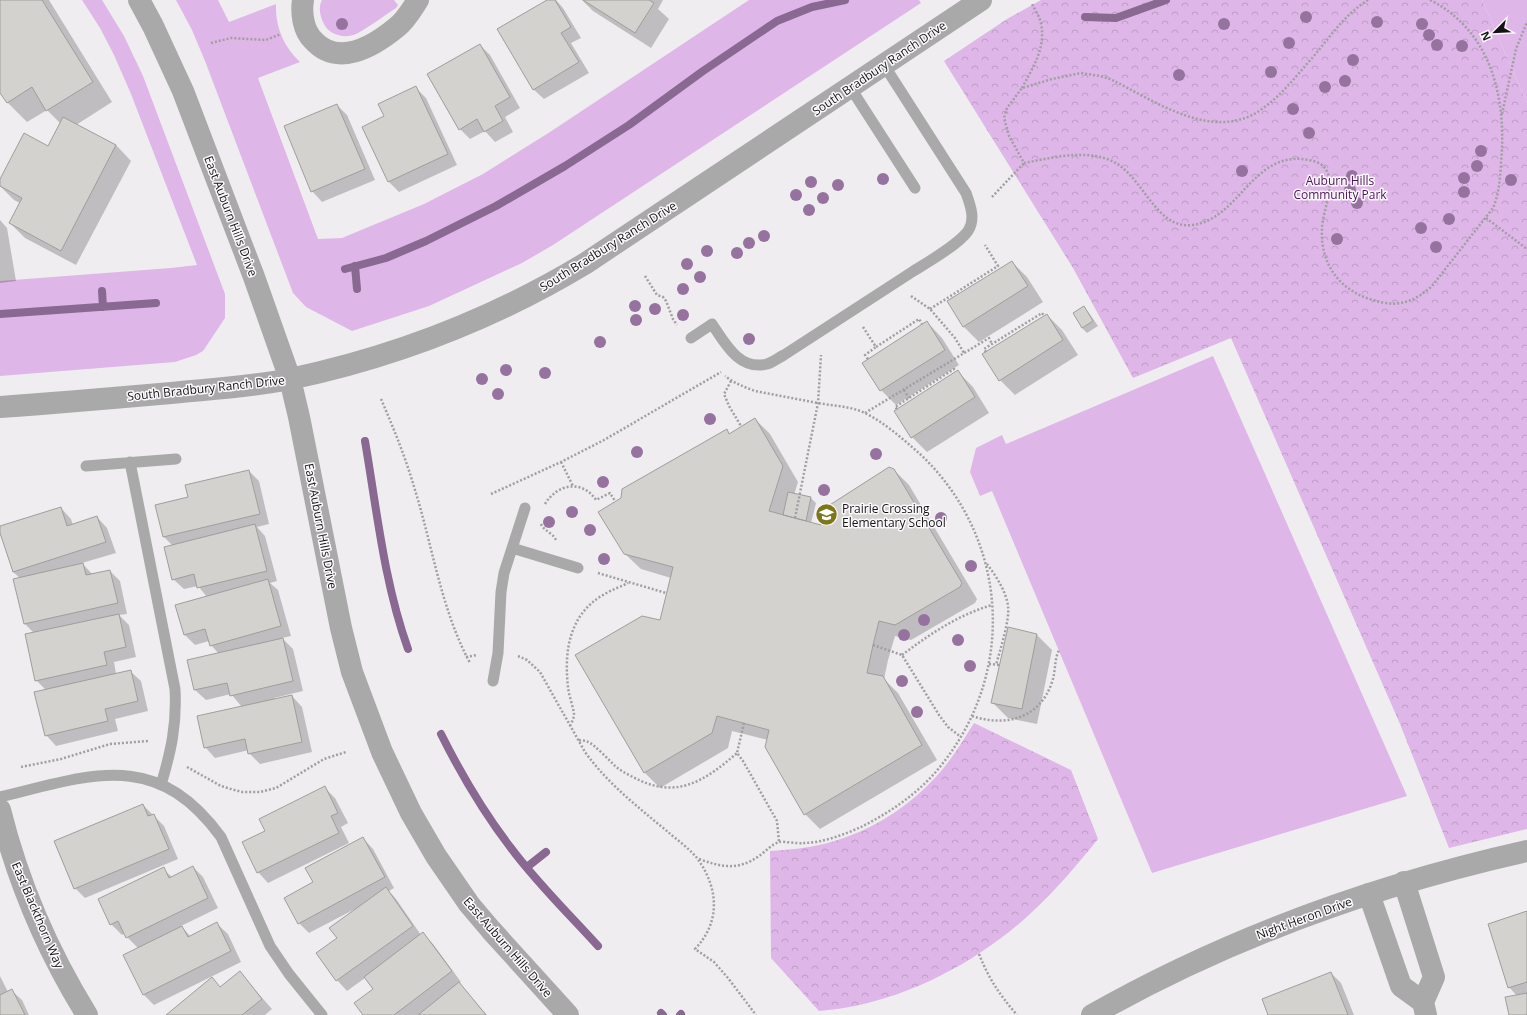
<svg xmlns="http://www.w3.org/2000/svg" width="1527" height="1015" font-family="'Open Sans',sans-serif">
<defs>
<pattern id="forest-crowns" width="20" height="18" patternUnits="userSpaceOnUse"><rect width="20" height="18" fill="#deb6e8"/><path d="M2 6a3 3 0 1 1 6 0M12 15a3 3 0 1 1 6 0" fill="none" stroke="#be9cc6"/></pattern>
</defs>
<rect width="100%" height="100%" fill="#f0edf1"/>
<path fill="#deb6e8" d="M82 0H102L124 36 143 76 225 294V318L203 351 196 355 175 362 0 376V281L171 268 197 265 131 94 114 55 100 28Z
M176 0H218L229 22 276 4C275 27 284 47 300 62L258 78 318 239 342 238 424 204 483 174 550 132 749 0H919L921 3 553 245 522 263 429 306 352 331 306 307 293 293 205 61 192 30Z
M322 0H394L398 5 396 8C383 16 370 27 356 34 345 39 329 35 324 24 320 16 318 8 322 0Z
M1482 0H1527V103Z
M1213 356 1407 796 1152 873 992 491 980 496 970 472 976 448 1002 435 1006 444Z"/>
<path fill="url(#forest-crowns)" d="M1041 0H1482L1527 103V829L1449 848 1400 724 1231 338 1133 378 1073 268 944 61 1007 19Z
M974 723 1071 770 1098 839C1077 865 1056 890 1031 913 984 957 919 993 855 1006 844 1008 831 1010 819 1011L771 958 770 851C788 850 806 848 824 844 876 831 924 798 954 754 961 744 967 734 974 723Z"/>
<path fill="#0003" d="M0 0H49L112 102 76 125 116 145 131 161 76 265 25 238 10 223 20 203 14 200 0 186V182L49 147 61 124 47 110 27 122 7 102 0 91Z
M549 0H556L563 8 581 38 571 43 589 73 544 99 533 89Z
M582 0H663L658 9 669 19 651 48 593 11Z
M480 45 490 55 520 108 505 117 513 132 495 142 485 131 470 139 460 129Z
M415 87 426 98 457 165 399 192 389 182 363 127 385 117Z
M337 105 347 115 375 180 322 202 312 191Z
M0 220 7 228 16 281 0 283Z
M1012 262 1027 277 1043 302 979 342 963 326Z
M1084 308 1089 313 1098 326 1087 333 1082 328Z
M1047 315 1062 330 1078 355 1015 395 1000 380Z
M927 322 942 338 959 365 896 405 881 390Z
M957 371 973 387 989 413 927 452 912 437Z
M755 419 770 434 798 482 794 495 811 498 816 503 811 523 822 526 893 469 909 485 977 599 975 603 911 640 895 636 888 660 884 679 898 693 937 760 820 829 805 814 768 740 732 731 728 748 660 788 645 773 576 655 661 621 671 578 641 569 625 554 726 431 730 434Z
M249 471 259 481 269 524 257 527 265 536 277 581 270 583 278 590 291 636 282 638 293 649 303 691 274 698V700L292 696 302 707 312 752 260 764 249 753V750L215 758 205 747 242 707 231 694 206 700 195 690 219 654 211 645 209 641 195 645 185 635 207 597 198 586 184 589 173 579V546L164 537 190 498Z
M61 508 71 519 73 525 97 517 107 528 116 553 82 563 93 575 110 571 120 581 127 614 119 615 129 625 136 657 114 662 116 674 130 671 141 681 148 711 115 719 118 731 56 746 46 735V690L36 680 34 633 25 624 15 580 20 578 13 572 0 528Z
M1008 628 1037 635 1052 650 1037 724 1008 718 992 702Z
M325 788 335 798 348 823 341 827 349 843 268 883 258 872 266 832Z
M143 805 164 826 178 859 85 898 75 888Z
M363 838 373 849 394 888 389 891 396 899 421 935 423 934 433 944 461 982 459 983 487 1015H364L374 989 365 978 347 991 337 980 338 939 355 910V909L309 933 299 923 315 883Z
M193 867 203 877 218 908 181 926 191 937 217 924 228 934 241 962 154 1005 144 995 138 948 127 937 125 933 122 935 111 924 99 900 163 869 172 877Z
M1527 912V1015H1510L1517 996 1509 987Z
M240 973 272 1009 265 1015H168L212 979 221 988Z
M1331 973 1341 983 1354 1015H1269Z
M0 976 8 992 11 990 22 1000 29 1015H0Z"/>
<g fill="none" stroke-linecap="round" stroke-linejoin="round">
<path stroke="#896891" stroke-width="8" d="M1085 17 1116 18 1166 0
M355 266 357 289
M345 269 386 258 426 241 496 206 565 166 629 125 703 71 777 21 812 7 845 0
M102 291 103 307
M0 314 156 303
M365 441C377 511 384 582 408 649
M441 734C461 774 484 813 511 848 537 883 569 914 598 946
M527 867 546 852
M661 1013 663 1015
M680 1015 681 1014"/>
</g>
<path fill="#d3d2ce" stroke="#9f9e9a" d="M0 0H42L93 82 46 111 32 87 7 103 0 93Z
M547 0H555L571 27 561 33 579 62 533 90 497 29Z
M583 0H649L654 3 635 33Z
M480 44 510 97 495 106 503 121 484 132 477 119 459 130 427 74Z
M416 86 448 154 388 182 362 127 384 116 378 104Z
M337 104 365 169 311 192 284 126Z
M63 117 116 145 61 251 9 223 22 198 0 186V179L24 133 48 146Z
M1012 261 1028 286 963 327 947 301Z
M1084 306 1093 321 1082 328 1073 313Z
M1047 314 1063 340 999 381 982 354Z
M927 321 945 350 880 391 862 363Z
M958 370 975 397 911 438 894 411Z
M755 418 783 466 769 511 821 525 825 508 889 467 894 469 962 583 960 587 895 625 879 621 873 645 867 673 883 676 922 745 804 815 765 747 769 730 717 716 712 733 644 773 575 655 642 616 660 620 673 567 624 554 598 512 621 498 622 489 727 429 729 434Z
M249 470 260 514 163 537 155 505 188 497 185 485Z
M788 492 811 497 806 521 783 515Z
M61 507 67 526 97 516 106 542 13 572 0 533V526Z
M255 524 267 571 197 588 194 574 172 580 164 547Z
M83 563 86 575 110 570 118 603 24 624 13 579Z
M268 579 281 626 210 646 205 629 184 635 175 605Z
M119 614 126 647 104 652 107 665 35 681 25 634Z
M1008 627 1037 634 1022 709 991 703Z
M283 638 293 681 230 696 227 683 194 690 187 660Z
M131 670 138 701 105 709 108 721 45 736 34 692Z
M292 695 302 742 248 754 245 739 204 748 197 716Z
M325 786 338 813 331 816 339 833 257 873 242 842 265 831 259 819Z
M143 804 148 816 154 814 169 849 74 889 54 841Z
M363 837 385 877 298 924 284 898 313 882 305 868Z
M193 866 208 898 126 938 118 921 110 925 98 899 164 867 169 878Z
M386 887 413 926 336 981 316 953 337 938 329 928Z
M1527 911V982L1508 988 1488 924Z
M217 922 231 951 143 995 123 955 182 926 188 937Z
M423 932 452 971 394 1015H363L354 1003 373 989 364 977Z
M240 971 262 999 242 1015H166L212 977 220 987Z
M1331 972 1348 1015H1268L1262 999Z
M459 982 486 1015H418Z
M12 989 25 1015H0V995Z
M1527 993V1015H1509L1505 997Z"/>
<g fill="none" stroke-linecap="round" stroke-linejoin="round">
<path stroke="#a09ea1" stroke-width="2.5" stroke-dasharray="2 2" stroke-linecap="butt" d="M1368 0C1345 14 1330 37 1313 57 1297 75 1282 95 1262 109 1213 144 1154 100 1110 79L1100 76 1081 73 1052 79 1022 88 1007 108 1004 118 1009 136 1024 163C1051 158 1080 150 1107 159 1142 170 1154 230 1192 225 1238 220 1251 155 1302 159 1309 160 1317 161 1322 165 1339 179 1322 211 1322 229 1320 270 1346 297 1386 303 1404 306 1419 298 1432 286L1493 208C1499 194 1500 179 1501 163 1507 100 1492 31 1430 0
M211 43 231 38 266 40 281 34
M1022 88C1033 67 1046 48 1041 24 1040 17 1035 10 1032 4
M1502 114 1516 49 1527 22
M992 197 1024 163
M1486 218 1527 249
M645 276 657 295 663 297 666 301 673 319 677 325
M911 296 930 309 955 338 964 353
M930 309 998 266 985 245
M863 327 876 347 919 319 922 324
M986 352 984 349 992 344 1042 313 1044 316
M868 359 865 355 876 347
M731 381 724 394 729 406 741 426
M904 390 909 398
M381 399C394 429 406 459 415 490 433 548 441 609 470 663
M897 409 895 407 954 369 955 371
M865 413 989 338 992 344
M561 462 573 486
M491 494 561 462 604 440 721 372
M545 504C557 484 582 479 596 500L610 493 615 501
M795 518 818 403 821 355
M541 524C544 531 553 533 556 540
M987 564C996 576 1006 591 1008 606 1010 620 1000 650 996 665
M598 573 666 593
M873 645 902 655 939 715 948 727 961 737
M902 655C930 634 958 615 992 605
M518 656 527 660 540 672 585 752C608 784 638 807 668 832 677 840 693 851 699 861 719 890 720 923 695 949L714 962 728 978 756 1015
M466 657 477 655
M989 664 1000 665
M972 716C1005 727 1040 719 1052 682 1056 671 1054 660 1059 650
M744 723 737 753 743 761 777 821 779 842
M570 726C572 722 574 718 574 714 573 706 569 696 568 687 564 651 569 615 603 595 611 590 620 587 628 583
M579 740C582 741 586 740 588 742 594 744 610 761 615 766 622 772 631 776 639 780 679 799 707 779 737 753
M21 767 61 759 110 744 148 741
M187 767 221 786 231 789 242 792H260L276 788 324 759 346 752
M699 859C721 867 738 871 759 856 765 852 772 844 779 842 784 841 797 844 803 843 822 843 843 835 861 827 891 812 922 791 943 763 1017 669 1008 537 920 454 903 439 885 423 865 413 850 406 834 406 818 403 797 399 776 395 755 391 744 387 734 383 725 376
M979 954C989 979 999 994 1017 1015"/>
<path stroke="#aaa9aa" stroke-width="11" d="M850 87 915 188
M691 338 712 324C725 343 739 371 767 364 773 362 778 358 784 355 826 328 869 300 912 272 928 262 958 245 968 231 976 219 970 204 966 193L884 65
M130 462 175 689C177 725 171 751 161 785
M86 466 176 459
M512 548 578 568
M493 681 498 653 501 592 504 573 525 508
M0 797C91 775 156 748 221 837L270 946 289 974 322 1015"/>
<path stroke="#aaa9aa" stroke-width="22" d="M303 0C301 13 303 30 313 40 338 68 374 46 397 27 406 20 412 9 418 0
M0 810C18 882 48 952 87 1015
M1404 882 1434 977 1423 1002 1426 1015
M1369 894 1401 986 1423 1002"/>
<path stroke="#aaa9aa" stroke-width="22" d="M139 0 153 26 183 91 254 277 290 379 299 417 341 628 352 672 382 752 411 813 436 856 469 904 491 930 568 1015
M0 407C57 403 114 398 171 393 211 389 251 387 290 379 394 357 495 318 586 263L981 0
M1092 1015C1228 938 1375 885 1527 851"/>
</g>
<g fill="#95739e">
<circle cx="1306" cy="17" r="6"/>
<circle cx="1377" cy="22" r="6"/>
<circle cx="342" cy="24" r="6"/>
<circle cx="1224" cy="24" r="6"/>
<circle cx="1422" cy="24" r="6"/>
<circle cx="1429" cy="35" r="6"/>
<circle cx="1289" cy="43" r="6"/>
<circle cx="1437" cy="45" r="6"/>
<circle cx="1462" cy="46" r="6"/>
<circle cx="1353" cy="60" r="6"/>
<circle cx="1271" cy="72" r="6"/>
<circle cx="1179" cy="75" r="6"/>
<circle cx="1345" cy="81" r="6"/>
<circle cx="1325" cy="87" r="6"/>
<circle cx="1293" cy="109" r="6"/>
<circle cx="1309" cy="133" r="6"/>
<circle cx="1481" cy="151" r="6"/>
<circle cx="1477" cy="166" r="6"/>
<circle cx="1242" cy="171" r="6"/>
<circle cx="1352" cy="176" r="6"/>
<circle cx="1464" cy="178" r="6"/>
<circle cx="883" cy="179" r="6"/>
<circle cx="1511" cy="180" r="6"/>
<circle cx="811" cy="182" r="6"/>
<circle cx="838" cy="185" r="6"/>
<circle cx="1350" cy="190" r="6"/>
<circle cx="1464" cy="192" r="6"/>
<circle cx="796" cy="195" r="6"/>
<circle cx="823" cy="198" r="6"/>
<circle cx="1357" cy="203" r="6"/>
<circle cx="809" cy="210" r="6"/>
<circle cx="1449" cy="219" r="6"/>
<circle cx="1421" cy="228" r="6"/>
<circle cx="764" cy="236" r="6"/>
<circle cx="1337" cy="239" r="6"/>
<circle cx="749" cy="243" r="6"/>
<circle cx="1436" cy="247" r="6"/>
<circle cx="707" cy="251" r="6"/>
<circle cx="737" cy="253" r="6"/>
<circle cx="687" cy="264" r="6"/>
<circle cx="700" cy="277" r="6"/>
<circle cx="683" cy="289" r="6"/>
<circle cx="635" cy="306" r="6"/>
<circle cx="655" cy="309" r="6"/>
<circle cx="683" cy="315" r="6"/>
<circle cx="636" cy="320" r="6"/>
<circle cx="749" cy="339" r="6"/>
<circle cx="600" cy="342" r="6"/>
<circle cx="506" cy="370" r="6"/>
<circle cx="545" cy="373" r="6"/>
<circle cx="482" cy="379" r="6"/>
<circle cx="498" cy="394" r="6"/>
<circle cx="710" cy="419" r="6"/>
<circle cx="637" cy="452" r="6"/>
<circle cx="876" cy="454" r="6"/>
<circle cx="603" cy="482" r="6"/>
<circle cx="824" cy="490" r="6"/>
<circle cx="572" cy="512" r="6"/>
<circle cx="941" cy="518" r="6"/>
<circle cx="549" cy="522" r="6"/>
<circle cx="590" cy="530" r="6"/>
<circle cx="604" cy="559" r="6"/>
<circle cx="971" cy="566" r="6"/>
<circle cx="924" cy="620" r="6"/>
<circle cx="904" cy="635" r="6"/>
<circle cx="958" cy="640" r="6"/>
<circle cx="970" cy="666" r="6"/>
<circle cx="902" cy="681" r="6"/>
<circle cx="917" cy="712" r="6"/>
</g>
<defs>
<symbol id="school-disc" viewBox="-11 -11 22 22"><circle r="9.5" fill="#7d771c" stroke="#fdfafe"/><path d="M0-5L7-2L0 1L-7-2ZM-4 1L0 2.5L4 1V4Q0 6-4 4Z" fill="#fff"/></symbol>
</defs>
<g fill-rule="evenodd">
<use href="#school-disc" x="814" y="502" width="25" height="25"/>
</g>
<g text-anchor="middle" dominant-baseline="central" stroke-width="3" stroke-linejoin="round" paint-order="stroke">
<g font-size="12" fill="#141314" stroke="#fdfafe">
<text transform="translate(879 68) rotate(-34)">South Bradbury Ranch Drive</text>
<text transform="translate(231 216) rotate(69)">East Auburn Hills Drive</text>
<text transform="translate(608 246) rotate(-32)">South Bradbury Ranch Drive</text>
<text transform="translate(206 388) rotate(-6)">South Bradbury Ranch Drive</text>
<text transform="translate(321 526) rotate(79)">East Auburn Hills Drive</text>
<text transform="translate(38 915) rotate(67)">East Blackthorn Way</text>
<text transform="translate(1304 918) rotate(-20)">Night Heron Drive</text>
<text transform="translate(508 947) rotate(49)">East Auburn Hills Drive</text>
</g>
<g font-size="12" fill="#4b105a" stroke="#fdfafe">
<text x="1340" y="180">Auburn Hills<tspan x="1340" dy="14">Community Park</tspan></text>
</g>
<g font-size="12" fill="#141314" stroke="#fdfafe" text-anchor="start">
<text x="842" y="508">Prairie Crossing<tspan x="842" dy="14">Elementary School</tspan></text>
</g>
</g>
<g transform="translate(1495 32) rotate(246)" stroke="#fdfafe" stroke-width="3" paint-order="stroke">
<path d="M0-3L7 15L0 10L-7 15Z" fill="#141314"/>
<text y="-6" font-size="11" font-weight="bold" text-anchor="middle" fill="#141314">N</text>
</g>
</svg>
